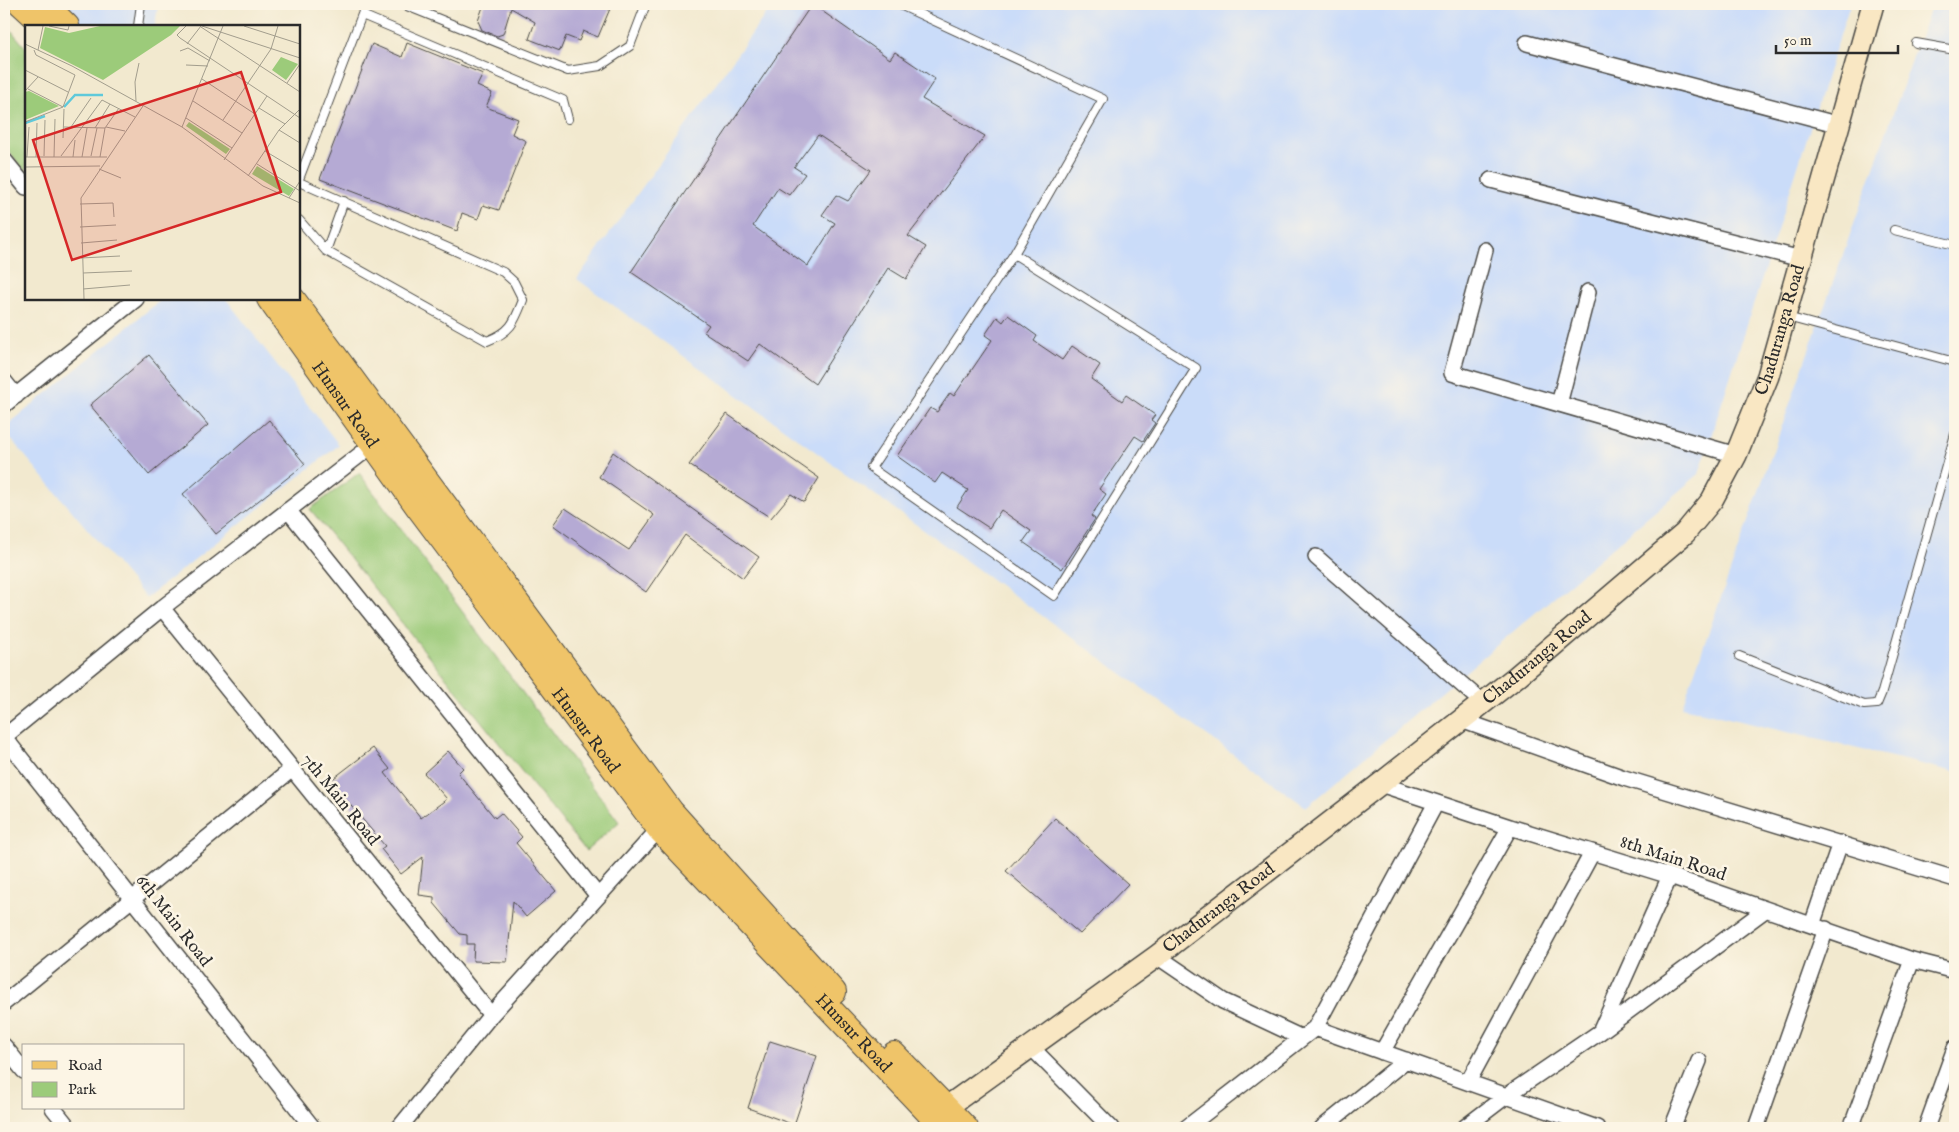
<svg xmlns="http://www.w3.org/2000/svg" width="1959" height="1132" font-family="'IM FELL English',serif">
<rect width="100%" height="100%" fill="#fcf5e5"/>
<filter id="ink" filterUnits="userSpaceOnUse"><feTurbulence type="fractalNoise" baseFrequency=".02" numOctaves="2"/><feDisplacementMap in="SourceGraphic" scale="10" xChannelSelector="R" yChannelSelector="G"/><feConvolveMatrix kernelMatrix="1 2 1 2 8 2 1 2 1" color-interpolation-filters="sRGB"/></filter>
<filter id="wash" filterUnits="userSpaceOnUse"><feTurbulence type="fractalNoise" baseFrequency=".0096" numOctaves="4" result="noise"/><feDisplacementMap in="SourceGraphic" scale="20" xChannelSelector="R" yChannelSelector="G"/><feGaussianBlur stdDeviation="1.12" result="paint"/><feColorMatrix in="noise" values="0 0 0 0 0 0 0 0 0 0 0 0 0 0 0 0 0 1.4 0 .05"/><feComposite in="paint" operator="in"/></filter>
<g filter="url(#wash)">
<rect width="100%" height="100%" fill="#f2e9cf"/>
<path fill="#cadcf9" d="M60 4H158L155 26H82Z
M773 4H1850L1699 474 1306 807 577 279Z
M1932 4H1955V772L1682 707Z
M162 299H226L339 445 146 598 4 431V428Z"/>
<path fill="#9ccb7a" stroke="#647b52" d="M4 22 26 48V173L4 145Z
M359 473 619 822 586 851 310 509Z"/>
<g id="blocks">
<path fill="#b5aad4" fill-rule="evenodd" d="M484 4H612L598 37 583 31 579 41 566 36 560 51 529 39 535 22 511 8 503 34 497 36 482 30 478 21Z
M812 4 890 59 895 52 935 79 922 99 985 136 908 236 926 247 906 279 888 268 815 384 760 344 748 361 704 332 709 325 631 272ZM818 135 871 170 848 201 836 195 822 215 835 223 808 266 753 226 778 188 789 195 805 174 794 167Z
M407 43 483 74 477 86 492 93 486 107 518 119 512 134 526 141 499 210 483 205 478 219 462 213 457 231 320 179 372 44 402 57Z
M1008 315 1037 336 1034 341 1062 360 1072 346 1100 365 1091 379 1122 401 1126 395 1155 415 1151 420 1155 423 1143 441 1135 436 1099 489 1106 494 1091 516 1095 519 1062 569 1023 542 1031 531 1001 510 989 528 957 507 968 490 942 473 935 483 897 456 930 408 937 412 950 393 954 396 992 340 985 335 997 317 1003 322Z
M149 355 208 425 149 475 90 405Z
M727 414 819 478 804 502 791 494 771 518 689 465Z
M269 420 305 464 216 534 183 494Z
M613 452 759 557 743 578 685 535 646 592 553 525 565 508 629 550 654 515 599 477Z
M373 748 390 769 385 773 421 818 447 799 424 773 448 751 463 768 458 773 495 818 501 813 522 837 516 843 556 891 526 917 513 901 507 962 473 961 474 944H467V935L460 934 434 903V897L419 895 423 857 401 874 381 849 385 846 330 781Z
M1055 818 1128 884 1080 934 1006 871Z
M770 1041 817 1056 794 1125 748 1108Z"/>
</g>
</g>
<g filter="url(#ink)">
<use href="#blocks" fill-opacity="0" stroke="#494844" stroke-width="1"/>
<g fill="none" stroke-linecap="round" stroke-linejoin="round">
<defs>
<path id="lane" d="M402 4 568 71 600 66 630 46 646 4
M898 4 1103 99 1014 254 871 468 1054 596 1196 368 1014 254
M362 15 563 100 568 119
M138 26 141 4
M1916 43 1955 50
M299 179 366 4
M299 182 503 272 514 282 523 300C514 323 511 332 487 341L326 251 299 220
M1894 230 1955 245
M326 251 344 201
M1787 317 1955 362
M1739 656 1864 705 1877 704 1882 692 1955 434"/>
<path id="street" d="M1527 43 1840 125
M4 160 26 187
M1491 180 1801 259
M1485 250 1452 373 1736 455
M4 381 16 396
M1559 404 1588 292
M4 405 136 299
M288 510 598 896
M1316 557 1483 703
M162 608 491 1015
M1461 720 1624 778 1955 879
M4 737 313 1128
M4 737 162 608 379 440
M1380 784 1510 827 1670 876 1912 960 1955 971
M1812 925 1840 843
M1157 956 1223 1001 1302 1038
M4 1003 291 770
M1315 1028 1597 1128
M1601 1030 1670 876
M4 1046 24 1071
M1031 1047 1111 1128
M1382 1052 1510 827
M1468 1082 1592 853
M53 1108 69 1128
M399 1128 491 1015 659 829
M1186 1128 1315 1028 1436 803
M1322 1128 1406 1060
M1464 1128 1506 1096 1600 1032 1765 910
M1672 1128 1699 1061
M1756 1128 1826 929
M1851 1128 1912 960
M1926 1128 1955 1048"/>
<g id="secondary">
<path id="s1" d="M933 1117 1157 956 1380 784 1516 677 1685 533 1712 500 1736 455 1768 376 1873 4"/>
</g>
<g id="primary">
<path d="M21 4 45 26"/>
<path d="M45 4 67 26"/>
<path id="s2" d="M269 299 417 506 659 829 943 1128"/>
<path d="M293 299 671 811 834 992"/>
<path d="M894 1054 966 1128"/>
</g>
</defs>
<use href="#lane" stroke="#494844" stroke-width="10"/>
<use href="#street" stroke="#494844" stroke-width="18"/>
<use href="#secondary" stroke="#494844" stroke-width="24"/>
<use href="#primary" stroke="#494844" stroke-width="26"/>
<use href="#lane" stroke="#fff" stroke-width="8"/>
<use href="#street" stroke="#fff" stroke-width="15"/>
<use href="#secondary" stroke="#f9e7c3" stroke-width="21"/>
<use href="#primary" stroke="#efc469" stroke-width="24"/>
</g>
</g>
<g text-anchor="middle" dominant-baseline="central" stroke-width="5" stroke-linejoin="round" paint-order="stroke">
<g font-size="18" fill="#2b2b2b" stroke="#fcf5e5">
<text stroke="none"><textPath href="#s1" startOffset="1179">Chaduranga Road</textPath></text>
<text stroke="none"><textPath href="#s2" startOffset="130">Hunsur Road</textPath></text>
<text stroke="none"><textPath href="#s1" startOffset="759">Chaduranga Road</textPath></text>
<text stroke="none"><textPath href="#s2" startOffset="535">Hunsur Road</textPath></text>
<text transform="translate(340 800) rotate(51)">7th Main Road</text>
<text transform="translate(1673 859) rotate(18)">8th Main Road</text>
<text stroke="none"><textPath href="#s1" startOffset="354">Chaduranga Road</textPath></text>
<text transform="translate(173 921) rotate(52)">6th Main Road</text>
<text stroke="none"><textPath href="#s2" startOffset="940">Hunsur Road</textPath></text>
</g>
</g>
<g transform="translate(25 25)">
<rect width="275" height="275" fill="#f2e9cf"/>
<path d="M75 1H155L146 10 78 55 15 23 20 2 44 8ZM256 32 273 39 261 55 247 45ZM4 66 34 81 0 95V67ZM164 97 205 124 201 129 161 101ZM232 141 269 164 264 171 227 149Z" fill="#9ccb7a"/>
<path fill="none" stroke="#5fc9da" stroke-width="2.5" d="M39 82 50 70H78M0 98 20 91"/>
<path fill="none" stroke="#a29d8d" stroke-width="1" d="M24 1 43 5 44 1M161 1 152 10 155 13 275 93M177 1 275 33M219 1 275 19M176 2 275 67M0 19 47 41 157 102 238 161 275 178M162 19 176 1M13 25 18 1M155 26 163 23 185 36M161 40 183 41M0 45 43 67M177 54 230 89M262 58 275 39M3 64 38 82M0 66 13 52M111 76 110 57 114 38M168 76 217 108M234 83 260 99M161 93 207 123M198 95 246 24 253 1M0 97 38 82 50 50 11 30 9 25M39 102 80 103M46 102 66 73M81 102 100 106M157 102 198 1M70 103 85 79M254 105 275 118M38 113 39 84M240 126 275 147M19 131 20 95M36 131 77 75 110 92M66 131 72 103M0 132H82M2 132 4 102M11 132 12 98M29 132 30 94M48 132 50 115M57 132 62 103M75 132 80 103 94 83M199 135 242 71M232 139 275 166M0 142 75 141M74 144 96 153M223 151 254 105 275 84M264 173 275 156M55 179 88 178 89 192M55 202 91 200M56 218 92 215M56 233 95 231M58 248 107 246M58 264 105 260M59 274 56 173 118 81"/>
<path fill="#d62828" fill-opacity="0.15" stroke="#d62828" stroke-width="2.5" d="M216 47 256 167 47 235 8 115Z"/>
<rect width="275" height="275" fill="none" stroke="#2b2b2b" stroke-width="2.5"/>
</g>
<rect width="1959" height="1132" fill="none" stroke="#fcf5e5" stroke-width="20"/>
<rect x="22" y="1044" width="162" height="65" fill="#fcf5e5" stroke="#a8a49b"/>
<rect x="32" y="1061" width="25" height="8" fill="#efc469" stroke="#a8a49b"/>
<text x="68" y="1070" font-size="15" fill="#2b2b2b">Road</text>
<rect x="32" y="1082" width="25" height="15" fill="#9ccb7a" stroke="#a8a49b"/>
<text x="68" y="1094" font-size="15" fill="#2b2b2b">Park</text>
<path d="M1776 45v8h122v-8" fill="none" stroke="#2b2b2b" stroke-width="2.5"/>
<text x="1784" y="45" font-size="15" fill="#2b2b2b" stroke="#fcf5e5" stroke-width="4" paint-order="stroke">50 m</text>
</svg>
